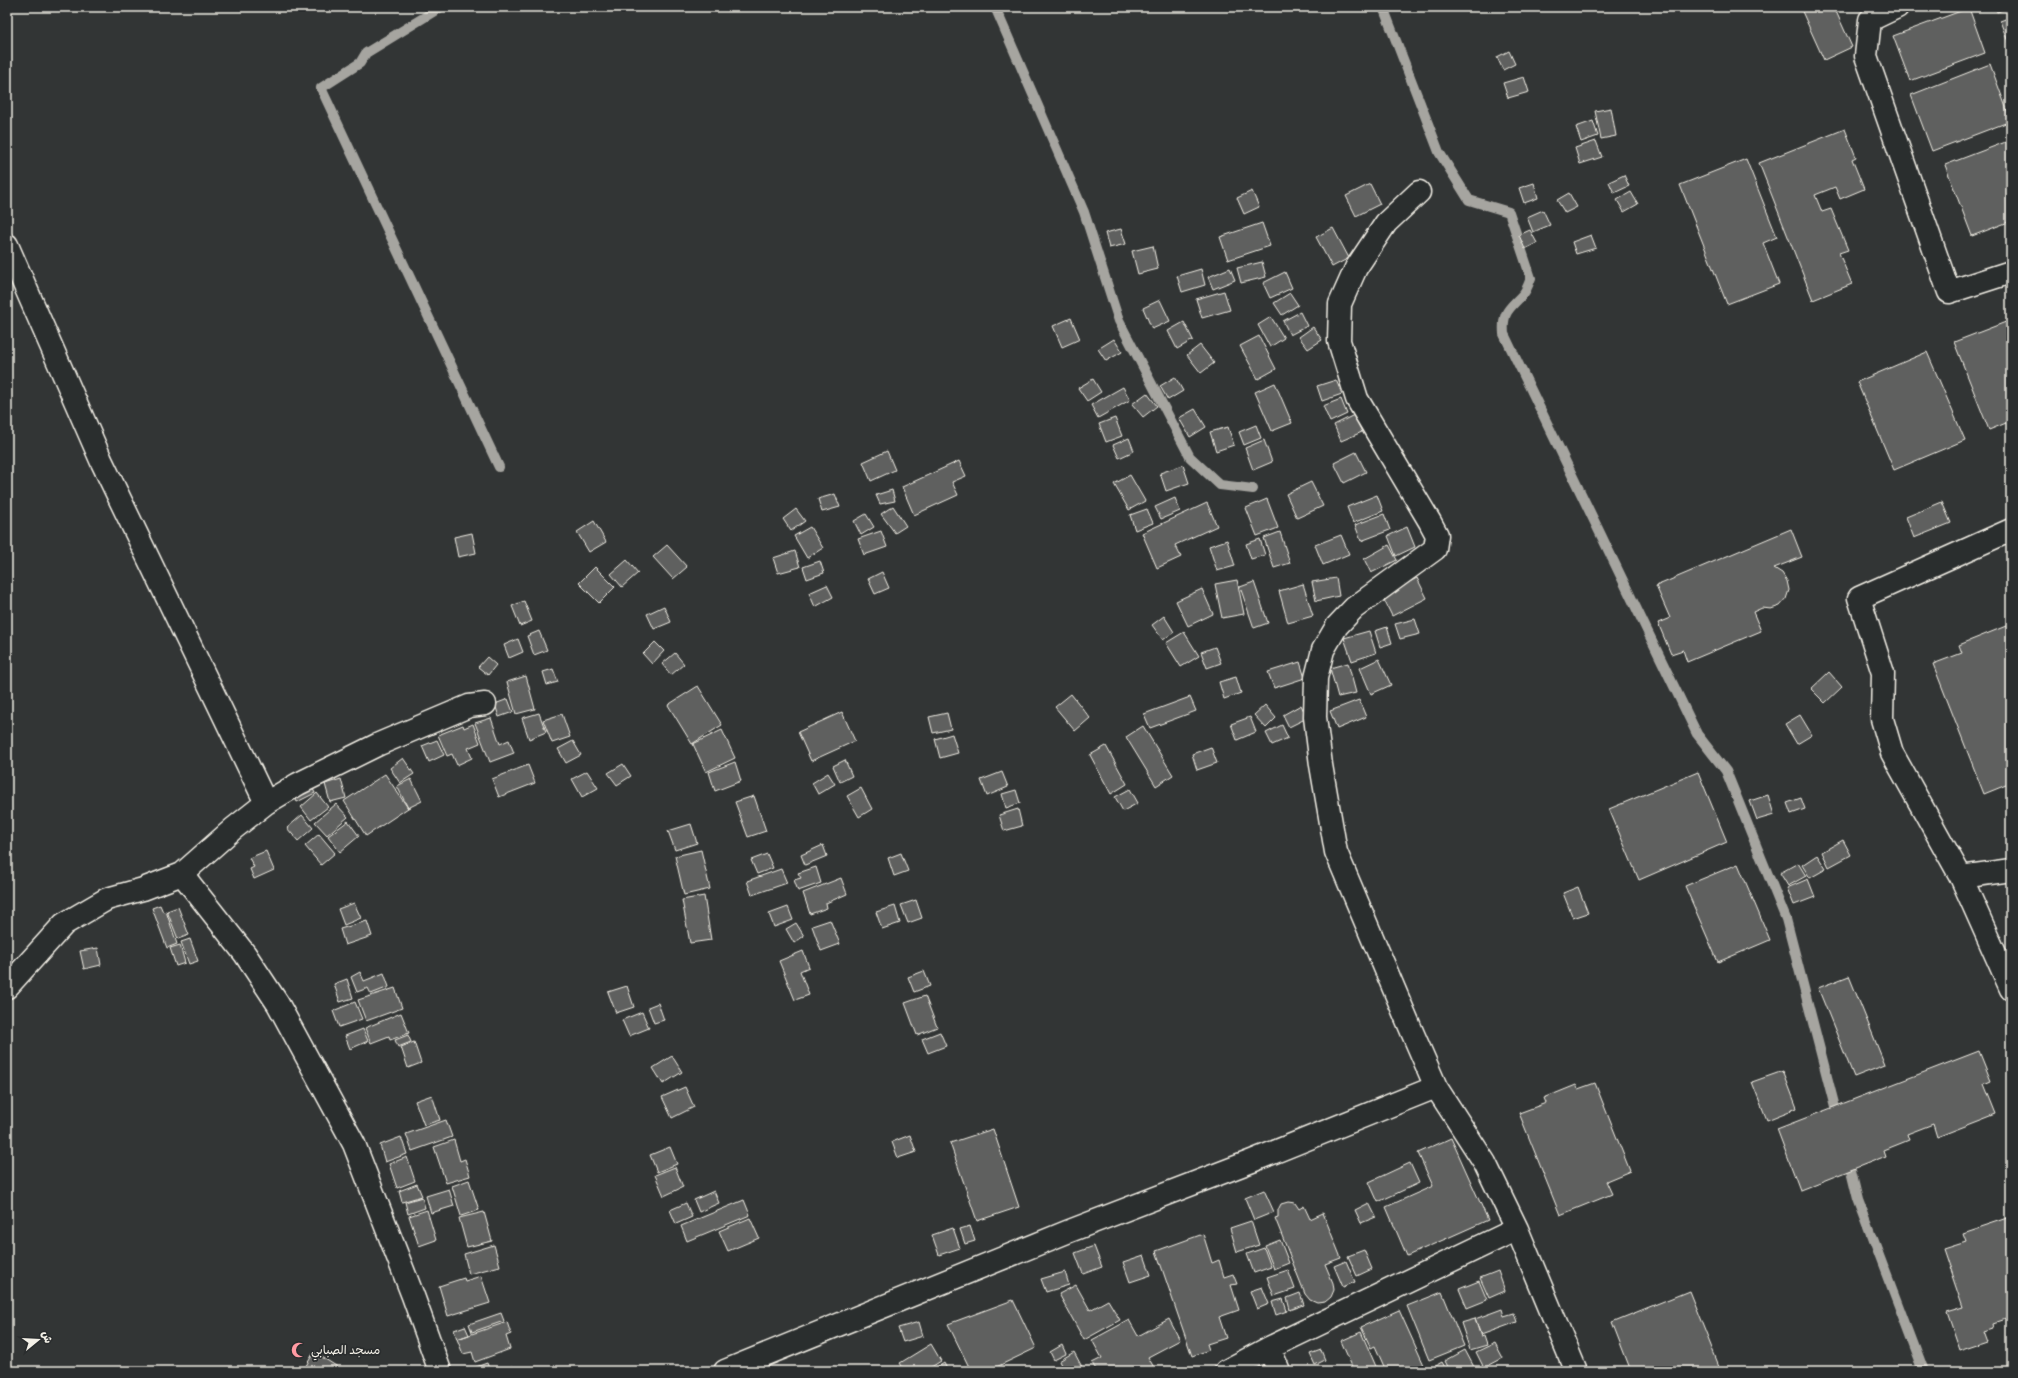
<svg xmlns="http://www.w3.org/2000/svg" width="2018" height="1378" font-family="Itim,'Playpen Sans Arabic',sans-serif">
<rect width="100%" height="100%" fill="#323535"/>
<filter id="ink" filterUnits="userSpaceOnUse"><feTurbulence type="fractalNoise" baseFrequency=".025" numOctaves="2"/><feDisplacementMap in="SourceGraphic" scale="8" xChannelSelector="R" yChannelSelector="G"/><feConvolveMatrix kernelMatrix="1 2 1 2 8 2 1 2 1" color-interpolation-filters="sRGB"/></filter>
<g filter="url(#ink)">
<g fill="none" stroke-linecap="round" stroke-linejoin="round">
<path stroke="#a6a5a0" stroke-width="10" d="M441 7 366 53 360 63 321 88 499 467
M995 7 1084 212 1119 321 1190 457 1220 485 1253 489
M1383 7 1439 152 1469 200 1509 212 1531 278C1529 283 1527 289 1524 293 1510 309 1502 310 1504 334L1697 734 1726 771 1786 919 1838 1119
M1848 1158 1858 1199 1923 1371"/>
</g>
<path fill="#5f605f" stroke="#f4f1e8" d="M1800 7H1834L1852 47 1824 60Z
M1995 7H2011L1997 12Z
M1969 8 1985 53 1910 81 1893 36Z
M2011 17V40L2008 42 2000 21Z
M1509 51 1515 64 1503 70 1497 57Z
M1990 64 2011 121 1932 151 1911 95Z
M1524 77 1529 92 1508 98 1503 83Z
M1611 108 1616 136 1601 139 1595 111Z
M1593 121 1598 136 1581 142 1576 127Z
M1845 129 1856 157 1852 159 1864 189 1840 199 1835 187 1815 195 1822 212 1831 209 1848 250 1839 253 1852 284 1813 300 1759 163Z
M2011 140V221L1972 236 1945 165Z
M1596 141 1602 157 1580 164 1575 148Z
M1746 159 1777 237 1763 243 1779 284 1727 304 1680 185Z
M1624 175 1629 186 1614 193 1609 182Z
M1534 183 1538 198 1524 203 1519 188Z
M1370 184 1380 204 1356 216 1346 196Z
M1252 191 1259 207 1244 214 1237 198Z
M1631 192 1638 204 1624 212 1617 200Z
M1569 193 1577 207 1565 213 1557 200Z
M1543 210 1550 225 1533 232 1527 217Z
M1262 223 1270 246 1228 260 1220 237Z
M1333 228 1349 258 1332 267 1316 237Z
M1121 229 1126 244 1109 248 1105 233Z
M1530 230 1537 243 1525 249 1519 235Z
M1591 235 1596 248 1576 254 1572 242Z
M1153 246 1158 269 1138 274 1132 251Z
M1262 262 1266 277 1241 283 1237 268Z
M1230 268 1235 280 1213 289 1208 277Z
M1201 269 1205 285 1182 292 1177 276Z
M1285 272 1292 288 1270 298 1263 283Z
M1224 291 1230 310 1202 318 1196 299Z
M1290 293 1298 305 1282 315 1274 303Z
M1160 300 1170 321 1152 329 1143 308Z
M1300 312 1307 326 1290 335 1283 321Z
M1271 317 1284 338 1270 347 1258 325Z
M1071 318 1080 339 1062 347 1053 326Z
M2011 320V421L1989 430 1954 342Z
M1184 322 1193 340 1177 349 1168 331Z
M1313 327 1322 340 1308 349 1299 337Z
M1259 336 1276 369 1258 379 1240 346Z
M1114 339 1122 352 1106 361 1098 349Z
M1200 345 1214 363 1201 373 1187 355Z
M1927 352 1965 440 1894 470 1857 382Z
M1175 377 1183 391 1168 400 1160 386Z
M1093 379 1101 392 1087 401 1078 388Z
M1336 380 1342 394 1322 401 1317 386Z
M1275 383 1292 423 1272 431 1255 392Z
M1123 387 1130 400 1098 418 1091 405Z
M1147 393 1157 406 1143 417 1132 404Z
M1341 399 1347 414 1330 422 1323 406Z
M1195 409 1206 427 1190 437 1179 418Z
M1354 415 1362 432 1341 441 1334 425Z
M1115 418 1122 436 1106 442 1099 424Z
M1256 425 1261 438 1244 445 1239 432Z
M1228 427 1234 445 1216 451 1210 432Z
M1129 438 1134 451 1119 458 1113 445Z
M1264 440 1272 462 1253 470 1245 448Z
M887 451 895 470 871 481 863 462Z
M1356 452 1366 472 1344 483 1334 463Z
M959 461 966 476 952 482 958 495 914 515 902 487Z
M1183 465 1189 483 1166 491 1160 473Z
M1130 475 1145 501 1129 510 1114 484Z
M1311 482 1323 506 1297 518 1286 494Z
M892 490 895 501 880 504 876 495Z
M835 494 840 507 822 512 818 499Z
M1377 495 1383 511 1353 523 1347 507Z
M1175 498 1180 511 1161 519 1155 507Z
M1267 499 1278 528 1257 536 1246 508Z
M1942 502 1951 523 1914 538 1906 517Z
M1207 503 1217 526 1175 545 1181 557 1157 568 1142 533Z
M893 506 906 526 895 533 881 514Z
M796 509 805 521 791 531 783 519Z
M1147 509 1153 523 1135 530 1130 515Z
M866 514 874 527 861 535 854 521Z
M1384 514 1390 530 1361 541 1355 525Z
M594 521 606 542 589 552 577 532Z
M810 527 823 548 807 558 794 536Z
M1407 527 1415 547 1396 556 1388 536Z
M1791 529 1802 557 1774 568 1782 573 1787 581 1789 590 1786 599 1780 606 1771 609 1762 608 1753 612 1761 631 1687 662 1683 650 1671 654 1658 623 1670 618 1656 586Z
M881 531 887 547 864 555 858 539Z
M1280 532 1290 563 1274 568 1264 538Z
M472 533 476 553 458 557 454 537Z
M1341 535 1349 554 1323 565 1315 545Z
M1260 539 1265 555 1251 559 1246 544Z
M1227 540 1235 566 1217 571 1209 546Z
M667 545 687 567 673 579 653 557Z
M1389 545 1397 560 1371 573 1364 559Z
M795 551 800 567 778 573 773 558Z
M627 560 638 573 622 587 611 574Z
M820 561 824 573 807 579 803 567Z
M595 567 615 587 599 603 579 583Z
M882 572 889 588 875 594 868 579Z
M1336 578 1339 596 1316 601 1312 582Z
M1417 578 1427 598 1392 616 1382 596Z
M1237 580 1244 614 1222 618 1215 584Z
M1254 582 1268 623 1254 628 1240 587Z
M1303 584 1313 616 1288 623 1279 591Z
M827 585 833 597 815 607 809 593Z
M1202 589 1213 614 1188 626 1176 601Z
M524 601 532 621 520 626 512 606Z
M664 606 671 622 654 629 647 614Z
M1164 616 1174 632 1163 640 1152 625Z
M1415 619 1420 634 1400 639 1395 624Z
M2011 624V783L1984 794 1933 664 1962 653 1959 645Z
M1387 627 1392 643 1380 647 1375 631Z
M539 631 547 650 534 655 527 636Z
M1369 631 1376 653 1352 661 1344 638Z
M1184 632 1199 656 1181 667 1166 643Z
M518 639 523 652 509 658 504 645Z
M655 642 664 651 652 664 643 654Z
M1215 647 1221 663 1207 668 1201 652Z
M675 653 684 664 671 675 662 664Z
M487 657 496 665 488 675 478 667Z
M1379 659 1391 685 1371 694 1360 668Z
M1300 662 1305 678 1274 688 1268 672Z
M1348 663 1356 693 1338 697 1330 668Z
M553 669 558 682 547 685 543 672Z
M1829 672 1842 687 1825 703 1811 689Z
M526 676 535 709 516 714 507 682Z
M1236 677 1241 693 1224 699 1219 682Z
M698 686 722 725 692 744 668 705Z
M1071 694 1090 718 1075 731 1055 707Z
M1190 697 1196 711 1150 728 1144 714Z
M508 699 513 712 499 717 495 704Z
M1359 700 1366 717 1337 729 1330 711Z
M1265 705 1276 718 1266 728 1254 715Z
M1301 705 1307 718 1289 727 1283 715Z
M842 712 855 741 811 761 798 732Z
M539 713 546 732 529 739 522 718Z
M947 713 951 729 933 733 929 717Z
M562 714 570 737 552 743 543 720Z
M1800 715 1812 735 1797 744 1785 724Z
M1250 717 1256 732 1237 740 1231 724Z
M491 718 500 744 509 740 514 753 490 762 475 723Z
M473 724 480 743 468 748 472 758 457 765 452 754 447 756 438 735 463 725 464 728Z
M1282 725 1288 738 1272 745 1266 733Z
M1143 726 1173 775 1156 786 1126 737Z
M722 730 735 758 706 772 693 744Z
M952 734 958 753 940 758 935 739Z
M437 740 444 755 429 762 422 746Z
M573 741 581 755 566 763 558 749Z
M1106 746 1127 784 1111 794 1090 755Z
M1211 747 1217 763 1197 770 1192 754Z
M403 758 414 774 400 783 390 768Z
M845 760 852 776 840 782 833 766Z
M735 762 741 781 715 791 709 772Z
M623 764 631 776 617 785 608 773Z
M528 765 535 783 499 797 492 779Z
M587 771 598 788 582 797 572 779Z
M1002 772 1008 787 987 796 981 780Z
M1698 772 1727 842 1639 880 1609 809Z
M828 773 835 784 818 794 812 783Z
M385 774 408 808 366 836 344 801Z
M341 779 346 798 330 802 325 784Z
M411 779 422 801 408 808 397 786Z
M309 781 315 793 297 802 291 791Z
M861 788 872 809 859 817 847 796Z
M1130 789 1138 803 1123 811 1115 797Z
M1016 790 1020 803 1006 808 1002 794Z
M317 793 328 807 311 820 301 807Z
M1768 795 1774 815 1757 820 1750 801Z
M754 796 766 831 748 837 735 802Z
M1801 798 1805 809 1791 814 1787 803Z
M336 804 348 817 327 835 315 822Z
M1018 809 1022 826 1004 831 999 815Z
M302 815 313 828 298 841 287 828Z
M348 821 359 836 340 852 328 836Z
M691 824 697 843 675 850 668 831Z
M319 834 335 853 321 865 305 846Z
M1843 840 1851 855 1829 867 1822 852Z
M823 845 827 856 805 865 801 855Z
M701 850 710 889 684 895 675 856Z
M266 851 274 870 254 879 250 869 254 867 249 858Z
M901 853 908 871 894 876 888 858Z
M767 854 773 868 757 874 751 860Z
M1817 855 1826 869 1810 878 1802 865Z
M1798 863 1806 876 1788 886 1780 873Z
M1738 864 1770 940 1718 962 1685 886Z
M816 867 821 883 798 891 794 880 801 878 798 873Z
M781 869 787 883 752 895 747 881Z
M841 878 847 894 826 903 827 908 810 914 803 893Z
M1808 879 1815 897 1794 905 1787 888Z
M1578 887 1588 913 1573 918 1563 893Z
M704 896 711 940 690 943 682 900Z
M916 900 922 918 908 923 901 905Z
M354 903 361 918 344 925 338 909Z
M160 905 163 912 166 911 177 944 167 948 152 908Z
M895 906 900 923 882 929 876 912Z
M178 907 189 935 178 939 167 911Z
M788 907 793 920 774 927 769 914Z
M830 920 840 944 821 951 812 926Z
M367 921 372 936 345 945 340 929Z
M796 923 804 936 794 943 786 929Z
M190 939 198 961 189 964 181 942Z
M180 945 185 963 176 966 170 948Z
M98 948 101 965 84 969 80 951Z
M803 951 809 967 800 971 809 995 795 1000 779 961Z
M924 971 930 986 914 992 908 977Z
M360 972 364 981 384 973 389 987 371 994 368 988 357 992 351 977Z
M1849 976 1885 1065 1854 1077 1818 988Z
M347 979 353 998 340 1002 334 984Z
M627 986 634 1007 616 1013 608 992Z
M395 988 402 1008 366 1021 358 1000Z
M925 996 937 1027 917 1035 905 1003Z
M355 1002 362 1019 339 1027 333 1011Z
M658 1003 664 1020 654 1023 648 1007Z
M642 1012 649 1028 629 1036 622 1020Z
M401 1013 409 1033 390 1040 389 1036 371 1043 365 1028Z
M363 1029 368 1041 350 1049 345 1036Z
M940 1032 946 1046 928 1053 922 1039Z
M408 1035 411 1042 398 1047 395 1040Z
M414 1042 421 1063 408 1068 401 1047Z
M1979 1051 1991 1081 1984 1084 1996 1114 1937 1137 1933 1124 1907 1134 1909 1140 1884 1150 1886 1156 1800 1190 1777 1129Z
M672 1056 682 1072 663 1084 653 1068Z
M1783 1071 1797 1108 1767 1120 1752 1082Z
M1595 1083 1630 1171 1606 1181 1612 1194 1560 1215 1519 1113 1546 1103 1544 1098 1576 1085 1578 1089Z
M685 1087 694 1107 672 1118 662 1097Z
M432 1095 440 1120 424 1125 415 1101Z
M446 1120 452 1137 412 1151 406 1134Z
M993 1129 1019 1207 977 1221 950 1143Z
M910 1135 916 1152 898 1158 892 1142Z
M401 1137 407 1154 385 1162 380 1145Z
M1451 1138 1488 1220 1407 1256 1386 1207 1433 1186 1418 1153Z
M454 1140 460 1161 465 1159 470 1176 446 1183 434 1147Z
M670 1147 677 1164 657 1172 650 1155Z
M407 1157 415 1181 397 1188 389 1164Z
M1410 1163 1419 1183 1378 1202 1369 1182Z
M675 1167 683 1187 664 1196 655 1175Z
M469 1180 479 1210 461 1216 452 1186Z
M417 1184 422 1196 402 1202 399 1191Z
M449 1189 454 1206 431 1213 426 1196Z
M1264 1190 1274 1212 1254 1220 1245 1198Z
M714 1191 719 1203 699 1212 694 1200Z
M422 1197 425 1208 408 1214 405 1202Z
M744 1200 750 1215 687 1241 681 1226Z
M1288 1202 1295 1203 1299 1209 1304 1206 1310 1219 1323 1213 1341 1258 1325 1264 1333 1283 1334 1290 1331 1297 1325 1302 1317 1303 1310 1300 1305 1294 1275 1218 1278 1217V1210L1281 1204Z
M686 1203 692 1217 676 1224 670 1210Z
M1369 1203 1376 1217 1361 1223 1355 1210Z
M427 1210 436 1240 419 1246 409 1216Z
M484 1212 492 1241 467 1247 459 1218Z
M750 1218 759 1238 728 1251 719 1231Z
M2011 1218V1323L2009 1318 1994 1323 1995 1327 1986 1330 1990 1341 1960 1351 1947 1313 1964 1308 1944 1249 1966 1242 1963 1234Z
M1251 1221 1259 1245 1237 1252 1230 1228Z
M970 1226 975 1241 965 1244 960 1229Z
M953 1228 960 1248 939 1255 932 1235Z
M1203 1234 1212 1263 1219 1260 1224 1277 1233 1274 1237 1284 1231 1285 1239 1310 1219 1317 1226 1338 1207 1344 1209 1350 1192 1356 1156 1251Z
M1280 1240 1289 1263 1274 1269 1265 1246Z
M494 1245 500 1266 469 1274 464 1254Z
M1094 1246 1102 1267 1083 1274 1075 1253Z
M1264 1248 1271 1267 1254 1273 1247 1254Z
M1364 1250 1372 1269 1357 1276 1348 1256Z
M1144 1255 1151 1275 1130 1282 1123 1262Z
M1346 1261 1355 1282 1343 1287 1334 1266Z
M1288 1270 1295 1289 1274 1296 1267 1277Z
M1498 1271 1505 1291 1489 1298 1480 1278Z
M1065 1272 1069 1285 1046 1292 1041 1279Z
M481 1276 490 1303 448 1316 439 1286 464 1278 465 1281Z
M1479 1281 1487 1300 1467 1308 1459 1289Z
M1076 1285 1090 1310 1108 1300 1120 1320 1084 1340 1059 1294Z
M1262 1287 1269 1304 1257 1309 1250 1291Z
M1689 1291 1721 1371H1631L1612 1322Z
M1442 1292 1464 1346 1429 1360 1407 1306Z
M1300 1293 1304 1305 1290 1310 1287 1298Z
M1283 1299 1287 1311 1276 1315 1272 1302Z
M1013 1300 1036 1348 988 1371H971L948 1324Z
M1502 1309 1504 1316 1514 1313 1517 1322 1481 1335 1475 1319Z
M1399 1310 1424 1365 1411 1371H1386L1375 1346 1371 1348 1361 1327Z
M501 1313 504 1321 472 1332 469 1324Z
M1169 1319 1180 1340 1148 1357 1156 1371H1097L1092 1363 1102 1358 1092 1340 1129 1320 1138 1336Z
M1475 1319 1481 1337 1484 1336 1487 1345 1470 1350 1461 1323Z
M507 1322 511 1334 506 1336 510 1349 475 1362 472 1352 463 1354 457 1339Z
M919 1322 923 1336 903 1342 898 1328Z
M465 1326 469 1335 457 1339 454 1330Z
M1361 1332 1378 1371H1354L1341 1341Z
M1495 1343 1503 1358 1484 1368 1476 1352Z
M931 1344 941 1361 925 1371H905L900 1363Z
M1062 1345 1066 1354 1054 1360 1050 1352Z
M1321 1350 1325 1360 1315 1365 1310 1354Z
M1465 1350 1474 1367 1466 1371H1450L1445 1361Z
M314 1352 344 1371H303Z
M1074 1352 1082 1367 1074 1371H1064L1059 1361Z
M1442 1362 1447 1371H1428V1370Z
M487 1363 490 1371H477L476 1367Z
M944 1363 948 1371H932Z
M513 1366 515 1371H497Z
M833 1366 837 1371H824Z"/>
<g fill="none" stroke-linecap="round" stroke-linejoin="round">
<defs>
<path id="minor" d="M1897 7 1870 20 1866 56 1949 292 2011 272
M1419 192 1386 223 1356 268 1340 304 1339 341 1357 399 1430 522 1437 535 1435 549 1354 608 1337 626 1323 650 1316 678 1315 717 1321 765 1336 852 1413 1034 1436 1087 1485 1163 1517 1229 1576 1371
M7 245 101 460 266 803
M2011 530 1859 598 1883 673 1882 719 1892 753 1961 877 2011 870
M182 874 245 954 278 1004 354 1144 413 1296 440 1371
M1961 877 2011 989
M7 987 64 924 107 899 143 889 182 874 233 829 266 803 298 784 379 744 469 706 485 704
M1269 1348 1279 1371
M725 1371 1067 1232 1252 1161 1436 1087
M1226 1371 1269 1348 1517 1229"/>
</defs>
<use href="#minor" stroke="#f4f1e8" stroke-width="25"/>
<use href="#minor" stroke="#2a2d2e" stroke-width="22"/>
</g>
</g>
<defs>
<symbol id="mosque-bare" viewBox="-9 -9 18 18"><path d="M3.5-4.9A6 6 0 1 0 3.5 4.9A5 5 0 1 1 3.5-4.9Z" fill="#ff9aa2" stroke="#2a2d2e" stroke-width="2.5" paint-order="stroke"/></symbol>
</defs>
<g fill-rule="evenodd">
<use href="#mosque-bare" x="288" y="1339" width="22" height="22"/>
</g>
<g text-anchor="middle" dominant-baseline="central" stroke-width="3.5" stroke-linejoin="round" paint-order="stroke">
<g font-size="12" fill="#f4f1e8" stroke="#2a2d2e" text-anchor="start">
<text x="311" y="1350">مسجد الصبابي</text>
</g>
</g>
<rect width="2018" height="1378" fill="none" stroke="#2a2d2e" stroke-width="24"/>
<rect x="12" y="12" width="1994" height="1354" fill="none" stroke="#f4f1e8" stroke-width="1.5" filter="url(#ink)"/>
<g transform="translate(38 1340) rotate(72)" stroke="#2a2d2e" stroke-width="3" paint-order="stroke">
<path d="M0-3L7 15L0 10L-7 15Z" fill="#f4f1e8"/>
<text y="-6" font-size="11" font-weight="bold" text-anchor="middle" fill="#f4f1e8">ش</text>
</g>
</svg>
